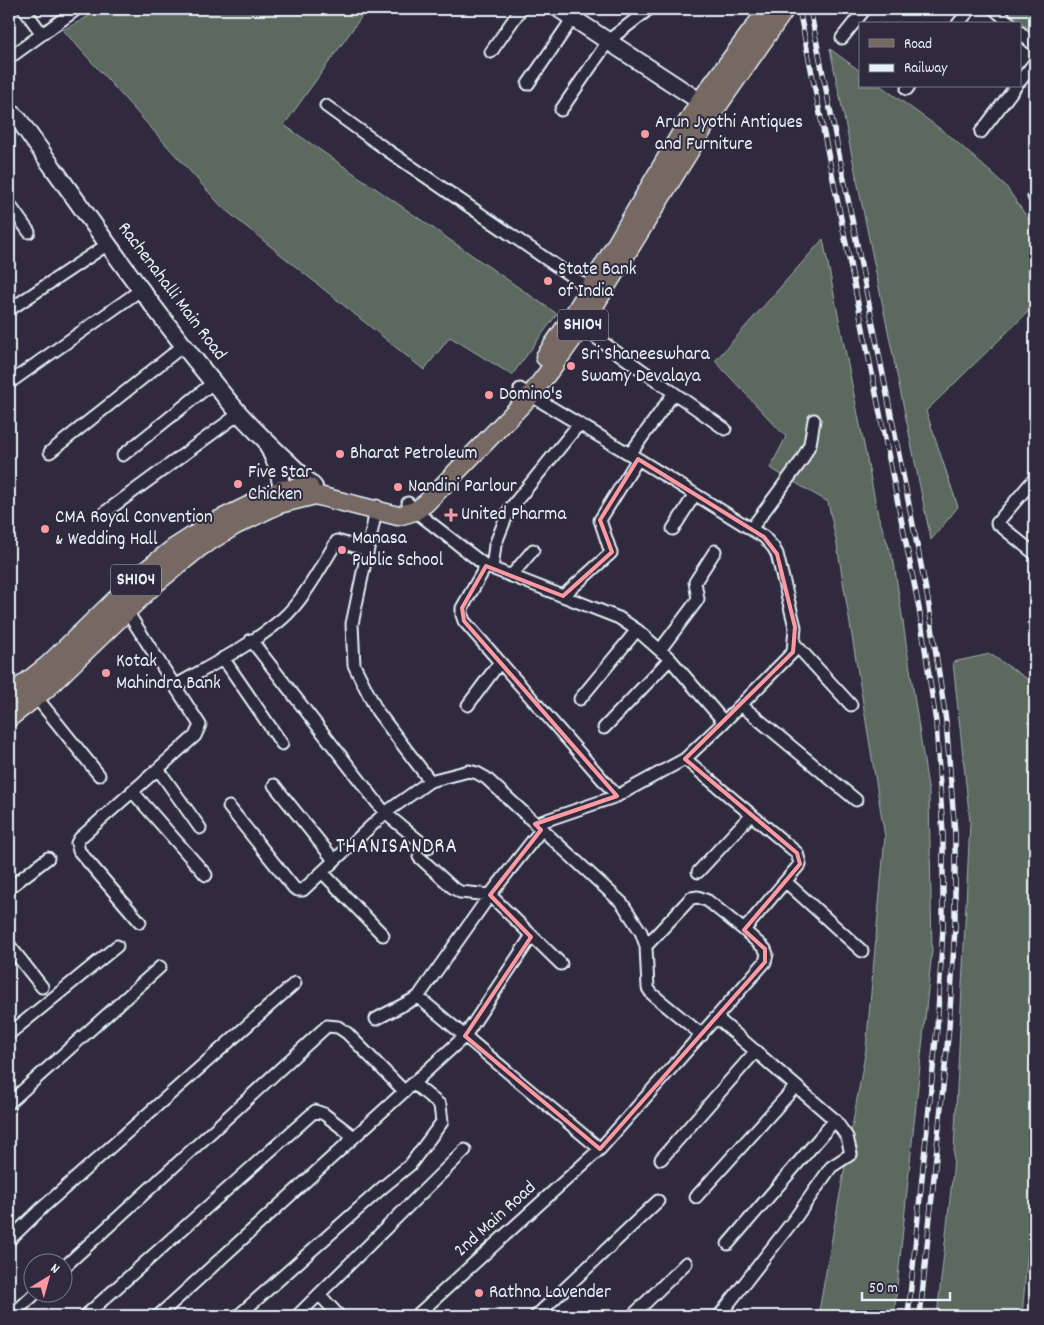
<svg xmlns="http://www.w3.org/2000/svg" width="1044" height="1325" font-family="Dekko,sans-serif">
<rect width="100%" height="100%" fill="#2f2a3d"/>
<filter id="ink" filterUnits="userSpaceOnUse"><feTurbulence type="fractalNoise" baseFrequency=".02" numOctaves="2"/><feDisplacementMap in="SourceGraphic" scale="10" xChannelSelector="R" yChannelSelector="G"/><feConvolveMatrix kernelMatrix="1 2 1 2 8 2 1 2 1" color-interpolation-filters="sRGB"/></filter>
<g filter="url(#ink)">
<path fill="#5c695f" stroke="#a2adac" d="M102 9H367L284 125 557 314 512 375 450 337 424 370 223 208 63 30Z
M1006 9H1035V34Z
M830 49 860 71V86H881L950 136 1005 185 1035 229V305L926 411 958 507 931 540Z
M823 239 878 515 894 563 929 794 932 951 894 1316H815L819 1311 866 1049 885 837 837 545 828 502 770 468 786 437 715 361Z
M990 654 1035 684V1207L1032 1204 1022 1316H937L953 1171 970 822 953 662Z"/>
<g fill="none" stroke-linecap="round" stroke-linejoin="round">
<defs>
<path id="street" d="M24 9 42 34
M994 9 1011 24
M958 24 970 9
M1020 32 1035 46
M842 38 865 9
M491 52 521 9
M9 58 77 9
M1020 81 1035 62
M528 84 573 18
M907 89 909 86
M326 106 387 150 590 289
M561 110 609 40 649 9
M981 132 1016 86
M1034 197 1035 195
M9 204 29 232
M9 310 108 244
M581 327 725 429
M9 383 142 289
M520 389 638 459 764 537 773 547 777 554 795 627 793 652 724 722
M50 452 184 345
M630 454 674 393
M123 455 214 382
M1035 478 997 523 1035 554
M408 503 415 511 486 566 619 618 637 630 670 659 724 722 685 759 797 853 800 864 744 930 765 949 767 954 765 962 600 1149 416 1316
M377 506 352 624 354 665 377 711 430 781 469 771 477 773 486 778 622 903 641 932 646 946 648 988 652 994 702 1035
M104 513 240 413
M673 529 695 494
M751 529 802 460 810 444 814 420
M486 566 462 608V615L464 621 617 796
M492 569 495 545 509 510 579 424
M511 576 533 550
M563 596 611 553 600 520 638 459
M124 607 200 725 195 736 80 838 77 843 79 851 140 922
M251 640 385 813 428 848
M794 643 851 705
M660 650 696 602 698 599 695 582 715 551
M223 658 282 744
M175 686C211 665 250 646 282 619 303 601 322 565 337 541L367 550
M36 697 99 775
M580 699 637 630
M468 705 500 662
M741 705 856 800
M604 728 670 659
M158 769 200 828
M274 785 334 860
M132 791 206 875
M229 807 294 888 298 890H303L385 813 430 781
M535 824 617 796 685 759
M541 830 490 895 561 964
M419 857 452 887 460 892 490 895 418 997 600 1149
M322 872 383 935
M698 872 751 815
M786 882 862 951
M9 888 48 858
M9 945 42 987
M646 946 691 898 698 897 708 901 744 930
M717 1018 835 1120 847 1137 851 1154 831 1167 796 1217 719 1316
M376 1019 418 997
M9 1034 117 946
M9 1103 160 967
M661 1159 756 1051
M696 1197 796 1086
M9 1240 42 1208 295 983
M728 1244 835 1120
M62 1269 327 1026 338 1027 347 1033 404 1091
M319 1294 339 1316
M11 1316 37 1292
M85 1316 315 1111 324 1114 354 1137
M158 1316 465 1036 531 937
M238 1316 383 1187 410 1165 442 1122 440 1105 413 1083
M297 1316 465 1150
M536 1316 658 1201
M632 1316 686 1263"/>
<path id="secondary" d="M559 9 710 108
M9 111 19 120C90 219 159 320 238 412 261 438 289 462 314 487L315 495
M268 446 278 468 284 501"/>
<path id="primary" d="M545 357 571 319 607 260 700 101 768 9
M9 696 48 665 144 572 174 548 213 523 281 490 309 487
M9 718 45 690 157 582 200 547 234 526 279 504 315 495 398 516 415 511 426 503 530 396 556 362 581 327 714 111 785 9"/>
</defs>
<use href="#street" stroke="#e8f1f8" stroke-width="15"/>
<use href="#secondary" stroke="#e8f1f8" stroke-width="20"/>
<use href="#primary" stroke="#e8f1f8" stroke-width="21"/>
<use href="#street" stroke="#2f2a3d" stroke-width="11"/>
<use href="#secondary" stroke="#2f2a3d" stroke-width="16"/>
<use href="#primary" stroke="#766964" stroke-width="18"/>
<defs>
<path id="rail" d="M799 9 919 608 936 722 943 834V928L937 1029 908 1316
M810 9 928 600 946 721 955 834V927L949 1027 920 1316"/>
</defs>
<use href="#rail" stroke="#e8f1f8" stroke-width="5.5"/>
<use href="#rail" stroke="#2f2a3d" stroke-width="4" stroke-dasharray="11" stroke-linecap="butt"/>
</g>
</g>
<path fill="none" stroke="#ff9aa2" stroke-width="4" stroke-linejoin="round" d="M638 459 764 537 777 554 795 627 793 652 685 759 797 853 800 864 744 930 765 949V962L600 1149 465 1036 531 937 490 895 541 830 535 824 617 796 464 621 462 608 486 566 563 596 612 552 600 520Z"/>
<g fill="#ff9aa2" stroke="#2f2a3d" stroke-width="2">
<circle cx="645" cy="134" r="5"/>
<circle cx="548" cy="281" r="5"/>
<circle cx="571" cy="366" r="5"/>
<circle cx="489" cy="395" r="5"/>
<circle cx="340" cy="454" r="5"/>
<circle cx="238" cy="484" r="5"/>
<circle cx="398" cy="487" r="5"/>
<path d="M448.5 507.5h5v5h5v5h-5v5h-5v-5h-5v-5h5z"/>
<circle cx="45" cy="529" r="5"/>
<circle cx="342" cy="550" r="5"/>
<circle cx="106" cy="673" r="5"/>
<circle cx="479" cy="1293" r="5"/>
</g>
<g text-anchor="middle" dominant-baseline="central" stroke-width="4" stroke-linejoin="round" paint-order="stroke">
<g fill="#2f2a3d" stroke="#b0b5c0" stroke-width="1">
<rect x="558" y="309.5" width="50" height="31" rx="4"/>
<rect x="111" y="564.5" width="50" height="31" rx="4"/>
</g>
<g font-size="18" font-weight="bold" fill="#e8f1f8">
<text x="583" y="325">SH104</text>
<text x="136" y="580">SH104</text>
</g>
<g font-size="19" fill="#e8f1f8" stroke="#2f2a3d" text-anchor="start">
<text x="655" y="123">Arun Jyothi Antiques<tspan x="655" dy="22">and Furniture</tspan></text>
<text x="558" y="270">State Bank<tspan x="558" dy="22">of India</tspan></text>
<text x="581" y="355">Sri Shaneeswhara<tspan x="581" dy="22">Swamy Devalaya</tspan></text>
<text x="499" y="395">Domino's</text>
<text x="350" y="454">Bharat Petroleum</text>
<text x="248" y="473">Five Star<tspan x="248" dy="22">Chicken</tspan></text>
<text x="408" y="487">Nandini Parlour</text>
<text x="461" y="515">United Pharma</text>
<text x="55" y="518">CMA Royal Convention<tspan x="55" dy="22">&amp; Wedding Hall</tspan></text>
<text x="352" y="539">Manasa<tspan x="352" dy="22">Public School</tspan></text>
<text x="116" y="662">Kotak<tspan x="116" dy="22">Mahindra Bank</tspan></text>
<text x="489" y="1293">Rathna Lavender</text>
</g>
<g font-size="19" fill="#e8f1f8" stroke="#2f2a3d">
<text transform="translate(171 292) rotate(53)">Rachenahalli Main Road</text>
<text transform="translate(496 1220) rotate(-42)">2nd Main Road</text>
</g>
<g font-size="21" letter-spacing="1" fill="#e8f1f8" stroke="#2f2a3d">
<text x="397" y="848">THANISANDRA</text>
</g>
</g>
<rect width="1044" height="1325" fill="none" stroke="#2f2a3d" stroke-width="30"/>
<rect x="15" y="15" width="1014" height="1295" fill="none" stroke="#e8f1f8" stroke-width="2" filter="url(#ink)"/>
<rect x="859" y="22" width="162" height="65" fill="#2f2a3d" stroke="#797a88"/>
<rect x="869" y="39" width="25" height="8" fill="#766964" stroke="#797a88"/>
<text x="904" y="48" font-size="15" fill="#e8f1f8">Road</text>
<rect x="869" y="64" width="25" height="8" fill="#e8f1f8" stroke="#797a88"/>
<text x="904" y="72" font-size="15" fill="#e8f1f8">Railway</text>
<g transform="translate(48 1278) rotate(37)"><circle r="24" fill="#2f2a3d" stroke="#797a88"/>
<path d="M0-4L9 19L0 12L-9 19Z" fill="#ff9aa2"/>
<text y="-8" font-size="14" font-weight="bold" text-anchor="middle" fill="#e8f1f8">N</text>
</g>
<path d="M862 1292v8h88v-8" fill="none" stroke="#e8f1f8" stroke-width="2.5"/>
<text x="869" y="1292" font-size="15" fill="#e8f1f8" stroke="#2f2a3d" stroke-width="4" paint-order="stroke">50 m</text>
</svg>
